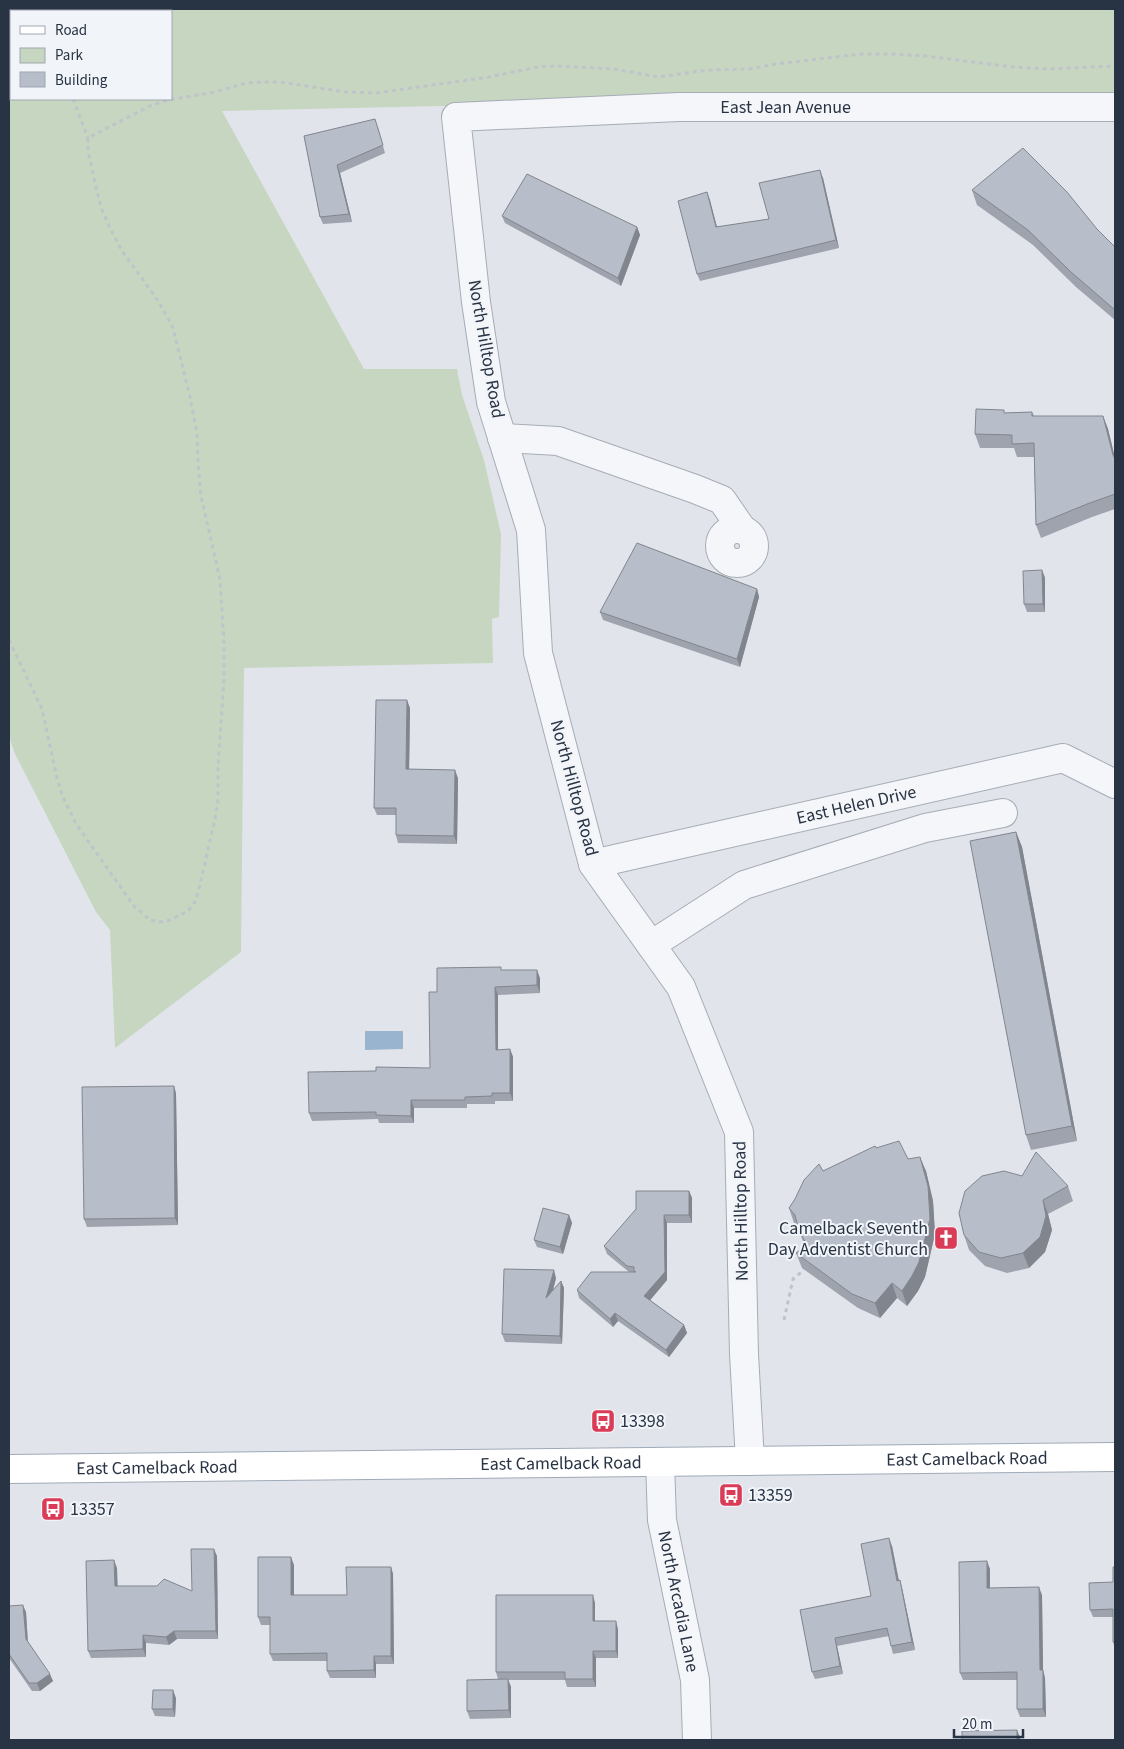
<svg xmlns="http://www.w3.org/2000/svg" width="1124" height="1749" font-family="'Source Sans 3',sans-serif">
<rect width="100%" height="100%" fill="#e1e5eb"/>
<path fill="#c7d6c1" fill-rule="evenodd" d="M9 9H1115V97L933 95 222 111 364 369H457L462 395 484 460 501 534 499 617 492 619 493 663 244 668 241 952 115 1048 110 930 96 912 15 754 9 737ZM11 11H171V99H11Z"/>
<path fill="#99b4ce" d="M365 1031H403V1049L365 1050Z"/>
<g fill="none" stroke-linecap="round" stroke-linejoin="round">
<defs>
<g id="minor">
<path d="M502 438 558 441 695 489 722 500 742 529"/>
<circle cx="737" cy="546" r="17"/>
<path id="s1" d="M593 864 1063 758 1115 784"/>
<path d="M651 945 744 885 925 828 1003 813"/>
<path id="s2" d="M750 1461 744 1354 739 1132 681 987 593 864 538 653 531 530 491 402 476 302 456 117 679 107H1115"/>
<path id="s3" d="M660 1462 662 1520 695 1680 697 1740"/>
</g>
<g id="major">
<path id="s4" d="M9 1469 1115 1457"/>
</g>
</defs>
<use href="#minor" stroke="#a6acb6" stroke-width="30"/>
<use href="#major" stroke="#9faab8" stroke-width="30"/>
<path stroke="#bfc3ca" stroke-width="3" stroke-dasharray="4 4" stroke-linecap="butt" d="M73 99 88 138
M9 640 42 709 57 778 62 795 76 824 134 906 150 920 161 922 170 920 188 911 195 902 199 889 215 819 218 799V765L224 680V643L220 579 201 496 198 463 197 434 190 397 173 328 159 302 122 251 111 230 102 210 96 187 88 151V138L150 106 168 100 215 92 246 83 263 82H280L346 92 376 93 489 77 538 67 557 66 614 69 658 77 708 70 749 69 776 64 861 54H892L926 56 1013 67 1049 69 1115 66
M784 1320 793 1279 804 1270"/>
<use href="#minor" stroke="#f4f6f9" stroke-width="28"/>
<use href="#major" stroke="#fff" stroke-width="28"/>
</g>
<path fill="#9ea3ad" d="M378 127 385 153 340 173 352 222 323 224 320 217 304 136Z
M823 178 839 248 700 281 697 274 707 192 717 227 769 219Z
M972 190 1097 229 1115 247V320L1076 287 1033 245 977 205Z
M502 216 637 227 640 235 621 286 505 223Z
M1032 412 1034 416H1103L1108 429 1115 458V509L1092 517 1041 538 1036 525 1034 457H1017L1014 448H980L975 434 1005 413Z
M1042 570 1045 578V612H1027L1024 604Z
M757 589 759 597 740 667 603 620 600 612Z
M410 708 409 769 458 778 457 844 398 843 396 835V815H377L374 808Z
M1016 832 1022 847 1077 1141 1031 1150 1026 1135Z
M503 970 540 978V993L498 995V1050L510 1049 513 1057V1101H495V1104H467V1108H414V1123H379L378 1119 312 1121 309 1113 376 1071 430 1068 437 992Z
M176 1093 178 1225 87 1227 84 1219Z
M876 1148 908 1159 926 1171 933 1201 935 1234 925 1277 918 1291 907 1306 897 1298 880 1318 858 1308 802 1268 796 1253 805 1247 798 1227 794 1223 789 1208 823 1171Z
M1022 1176 1068 1186 1073 1201 1048 1214 1052 1230 1045 1252 1029 1268 1007 1273 985 1266 969 1250 964 1235Z
M689 1191 692 1198V1223H667V1280L650 1300 684 1325 687 1333 669 1357 618 1321 613 1327 579 1298 577 1290 629 1272 607 1254 604 1246Z
M569 1215 572 1223 563 1254 537 1247 534 1240Z
M556 1278 553 1290 561 1281 564 1288 562 1344 505 1342 502 1334Z
M892 1546 899 1580H900L902 1588 915 1650 893 1654 891 1646 889 1636 837 1646 843 1674 815 1679 812 1672 800 1610 871 1596Z
M217 1556 218 1639H177L169 1645 146 1643V1657L91 1658 88 1651 117 1568V1586L192 1591Z
M294 1565V1595H347L391 1567 393 1574 394 1664H376V1678H330L327 1671V1661H273L270 1654V1625H261L258 1617Z
M1115 1567V1649L1113 1642V1617H1093L1090 1610 1113 1582Z
M990 1569V1588L1042 1595 1043 1670 1045 1678 1046 1717H1020L1017 1709V1680H963L960 1673Z
M595 1603V1621L618 1629V1658H596V1687H567L565 1680H508L511 1687V1718L470 1719 467 1711 498 1679 496 1672Z
M9 1606 26 1612 28 1642 53 1681 40 1691H32L9 1658Z
M176 1698 175 1717 155 1716 152 1709Z"/>
<path fill="#81858d" d="M337 165 340 173 352 222 349 214Z
M820 170 823 178 839 248 836 240Z
M707 192 710 200 719 235 716 227Z
M637 227 640 235 621 286 618 278Z
M1103 416 1108 429 1115 458 1113 455Z
M1042 570 1045 578V612L1043 604Z
M757 589 759 597 740 667 737 659Z
M407 700 410 708 409 777 406 769Z
M455 770 458 778 457 844 454 836Z
M1016 832 1022 847 1077 1141 1072 1126Z
M537 970 540 978V993L537 985Z
M495 987 498 995V1057L496 1050Z
M510 1049 513 1057V1101L510 1093Z
M174 1086 176 1093 178 1225 175 1218Z
M411 1100 414 1108V1123L411 1116Z
M920 1157 926 1171 933 1201 935 1234 925 1277 918 1291 907 1306 902 1291Z
M689 1191 692 1198V1223L689 1215Z
M1043 1200 1048 1214 1052 1230 1045 1252 1029 1268 1023 1253Z
M569 1215 572 1223 563 1254 560 1247Z
M664 1215 667 1223V1280L647 1304 644 1296Z
M554 1270 556 1278 549 1306 546 1298Z
M561 1281 564 1288 562 1344 560 1336Z
M892 1283 897 1298 880 1318 875 1303Z
M615 1313 618 1321 613 1327 610 1319Z
M684 1325 687 1333 669 1357 666 1350Z
M889 1538 892 1546 900 1588 897 1581Z
M214 1549 217 1556 218 1639 216 1631Z
M291 1557 294 1565V1602L291 1595Z
M114 1560 117 1568 118 1593 115 1586Z
M987 1561 990 1569V1596L987 1588Z
M391 1567 393 1574 394 1664 391 1656Z
M900 1580 902 1588 915 1650 912 1642Z
M1039 1587 1042 1595 1043 1670 1045 1678 1046 1717 1043 1709 1040 1670Z
M593 1595 595 1603V1629L593 1621Z
M23 1605 26 1612 28 1646 26 1639Z
M616 1621 618 1629V1658L616 1651Z
M174 1631 177 1639 169 1645 166 1637Z
M143 1635 146 1643V1657L143 1649Z
M835 1638 837 1646 843 1674 840 1666Z
M593 1651 596 1658V1687L593 1679Z
M374 1656 376 1664V1678L374 1670Z
M50 1674 53 1681 40 1691 37 1683Z
M508 1679 511 1687V1718L509 1710Z
M173 1690 176 1698 175 1717 173 1709Z
M1017 1730 1020 1737V1740H1017Z"/>
<path fill="#b8bec9" stroke="#81858d" d="M375 119 383 145 337 165 349 214 320 217 304 136Z
M1023 148 1067 192 1097 229 1115 247V310L1071 272 1028 230 972 190Z
M820 170 836 240 697 274 678 201 707 192 716 227 769 219 759 183Z
M527 174 637 227 618 278 502 216Z
M976 409 1004 410V413L1032 412V416H1103L1113 455 1115 459V494L1087 504 1036 525 1034 443 1012 444V435L975 434Z
M637 543 757 589 737 659 600 612Z
M1042 570 1043 604H1024L1023 571Z
M376 700H407L406 769 455 770 454 836 396 835V808H374Z
M1016 832 1072 1126 1026 1135 970 841Z
M501 967V970H537V985L495 987 496 1050 510 1049V1093H492V1096L465 1097V1100H411V1116L376 1115V1112L309 1113 308 1072 376 1071V1067L430 1068 429 992H437V968Z
M174 1086 175 1218 84 1219 82 1087Z
M899 1141 908 1159 920 1157 928 1186 930 1219 919 1262 912 1276 902 1291 892 1283 875 1303 852 1294 796 1253 807 1245 799 1231 795 1215 789 1208 795 1199 804 1180 819 1164 823 1171 875 1146 876 1148Z
M1036 1152 1068 1186 1043 1200 1046 1216 1040 1237 1023 1253 1001 1258 979 1252 964 1235 959 1213 965 1191 982 1176 1004 1171 1022 1176Z
M636 1191H689V1215H664L665 1272 644 1296 684 1325 666 1350 615 1313 610 1319 577 1290 591 1272H636L634 1271V1267L627 1266 604 1246 636 1209Z
M543 1208 569 1215 560 1247 534 1240Z
M504 1269 554 1270 546 1298 561 1281 560 1336 502 1334Z
M889 1538 897 1581 900 1580 912 1642 891 1646 887 1628 835 1638 840 1666 812 1672 800 1610 871 1596 861 1544Z
M191 1549H214L216 1631H174L166 1637 143 1635V1649L88 1651 86 1561 114 1560 115 1586H157L164 1579 192 1591Z
M258 1557H291V1595H347L346 1567H391V1656H374V1670L327 1671V1653L270 1654V1617H258Z
M987 1561V1588L1039 1587 1040 1670H1043V1709H1017V1672L960 1673 959 1562Z
M1113 1567H1115V1642H1113V1609L1090 1610 1089 1583 1113 1582Z
M496 1595H593V1621H616V1651H593V1679H565V1672H496Z
M23 1605 26 1639 50 1674 37 1683H29L9 1654V1606Z
M508 1679 509 1710 467 1711V1680Z
M153 1690H173V1709H152Z
M1017 1730V1740H962V1731Z"/>
<defs>
<symbol id="church-square" viewBox="-11 -11 22 22"><rect x="-9" y="-9" width="18" height="18" rx="4" fill="#da3c58" stroke="#f1f4f8"/><path d="M-1.2-6h2.4v3.5h3.3v2.4h-3.3V6h-2.4V-.1h-3.3v-2.4h3.3Z" fill="#fff"/></symbol>
<symbol id="bus-square" viewBox="-11 -11 22 22"><rect x="-9" y="-9" width="18" height="18" rx="4" fill="#da3c58" stroke="#f1f4f8"/><path d="M-5-6H5V4H4V6H2V4H-2V6H-4V4H-5ZM-3.5-4V0h7V-4ZM-3.5 1.2v1.5H-2V1.2ZM2 1.2v1.5H3.5V1.2Z" fill="#fff"/></symbol>
</defs>
<g fill-rule="evenodd">
<use href="#church-square" x="932" y="1224" width="28" height="28"/>
<use href="#bus-square" x="589" y="1407" width="28" height="28"/>
<use href="#bus-square" x="717" y="1481" width="28" height="28"/>
<use href="#bus-square" x="39" y="1495" width="28" height="28"/>
</g>
<g text-anchor="middle" dominant-baseline="central" stroke-width="4" stroke-linejoin="round" paint-order="stroke">
<g font-size="18" fill="#283344" stroke="#f1f4f8">
<text stroke="none"><textPath href="#s2" startOffset="1729">East Jean Avenue</textPath></text>
<text transform="translate(486 349) rotate(80)">North Hilltop Road</text>
<text transform="translate(574 788) rotate(75)">North Hilltop Road</text>
<text stroke="none"><textPath href="#s1" startOffset="270">East Helen Drive</textPath></text>
<text transform="translate(741 1211) rotate(-91)">North Hilltop Road</text>
<text stroke="none"><textPath href="#s4" startOffset="958">East Camelback Road</textPath></text>
<text stroke="none"><textPath href="#s4" startOffset="552">East Camelback Road</textPath></text>
<text stroke="none"><textPath href="#s4" startOffset="148">East Camelback Road</textPath></text>
<text stroke="none"><textPath href="#s3" startOffset="141">North Arcadia Lane</textPath></text>
</g>
<g font-size="18" fill="#283344" stroke="#f1f4f8" text-anchor="start">
<text x="928" y="1228" text-anchor="end">Camelback Seventh<tspan x="928" dy="21">Day Adventist Church</tspan></text>
<text x="620" y="1421">13398</text>
<text x="748" y="1495">13359</text>
<text x="70" y="1509">13357</text>
</g>
</g>
<rect width="1124" height="1749" fill="none" stroke="#283344" stroke-width="20"/>
<rect x="10" y="10" width="162" height="90" fill="#f1f4f8" stroke="#a1a7b0"/>
<rect x="20" y="26" width="25" height="8" fill="#ffffff" stroke="#a1a7b0"/>
<text x="55" y="35" font-size="15" fill="#283344">Road</text>
<rect x="20" y="48" width="25" height="15" fill="#c7d6c1" stroke="#a1a7b0"/>
<text x="55" y="60" font-size="15" fill="#283344">Park</text>
<rect x="20" y="72" width="25" height="15" fill="#b8bec9" stroke="#a1a7b0"/>
<text x="55" y="85" font-size="15" fill="#283344">Building</text>
<path d="M954 1729v8h69v-8" fill="none" stroke="#283344" stroke-width="2.5"/>
<text x="962" y="1729" font-size="15" fill="#283344" stroke="#f1f4f8" stroke-width="4" paint-order="stroke">20 m</text>
</svg>
